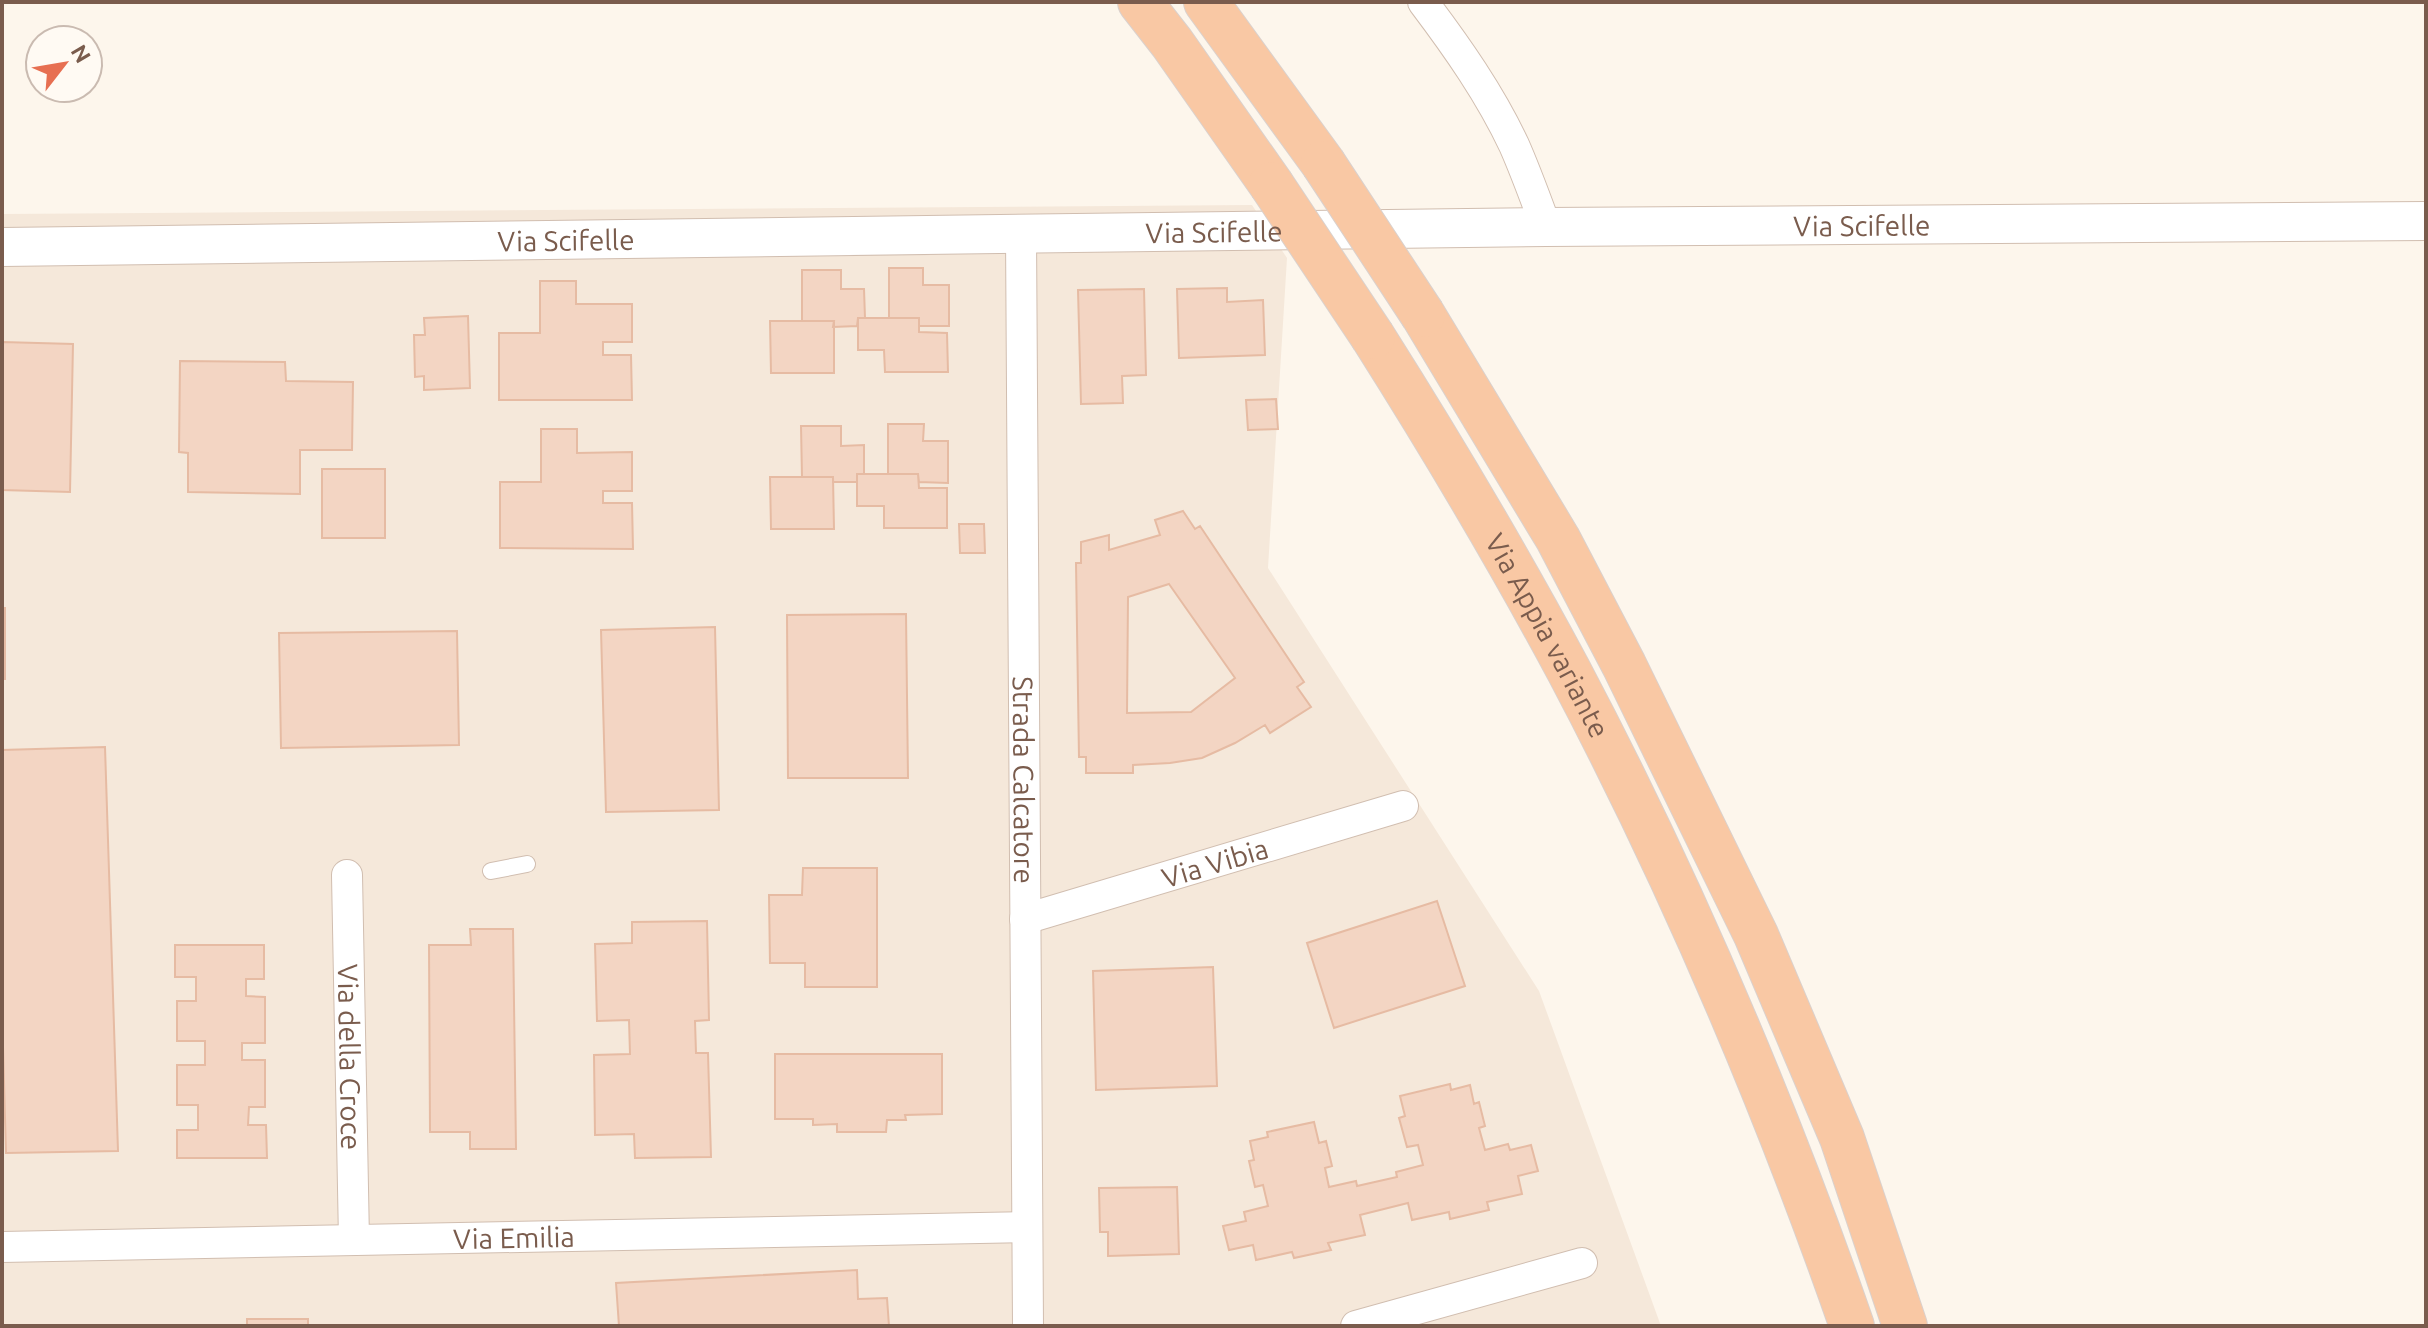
<svg xmlns="http://www.w3.org/2000/svg" width="2428" height="1328" font-family="Ubuntu,sans-serif">
<rect width="100%" height="100%" fill="#fdf6ec"/>
<path fill="#f5e8da" d="M1252 205 1287 258 1268 568 1539 991 1661 1326H2V214Z"/>
<path fill="#f3d5c3" stroke="#e6bba3" stroke-width="2" fill-rule="evenodd" d="M889 268H923V285H949V326H919V318H889Z
M802 270H841V289H864L865 318H858L857 326 833 327 834 321H802Z
M540 281H576V304H632V342H603V355H631L632 400H499V333H540Z
M1227 288V302L1263 300 1265 355 1179 358 1177 289Z
M1144 289 1146 375 1122 376 1123 403 1081 404 1078 290Z
M468 316 470 388 424 390V376L415 377 414 335H425L424 318Z
M858 318H919V332L947 333 948 372H885L884 350H858Z
M770 321H834V373H771Z
M2 342 73 344 70 492 2 490Z
M180 361 285 362 286 381 353 382 352 450H300V494L188 492V453L179 452Z
M1276 399 1278 429 1248 430 1246 400Z
M888 424H924L923 441H948V483L919 482 918 474H888Z
M801 426H841V446L864 445V474H857V482H833V477H802Z
M541 429H577V453L632 452V491H603V503H632L633 549 500 548V482H541Z
M322 469H385V538H322Z
M857 474H918L919 488H947V528H884V506H857Z
M770 477H833L834 529H771Z
M1183 511 1195 529 1200 526 1304 682 1297 687 1311 707 1270 733 1265 725 1235 743 1202 758 1170 763 1133 765V773H1086V757H1079L1076 563H1081V542L1109 535V550L1160 535 1155 520ZM1169 584 1235 678 1191 712 1127 713 1128 597Z
M959 524H984L985 553H960Z
M2 608H5V679H2Z
M906 614 908 778H788L787 615Z
M715 627 719 810 606 812 601 630Z
M457 631 459 745 281 748 279 633Z
M105 747 118 1151 6 1153 2 1011V750Z
M803 868H877V987H805V963H770L769 895H802Z
M1437 901 1465 986 1334 1028 1307 943Z
M707 921 709 1020 695 1021 696 1053H708L711 1157 635 1158 634 1134 595 1135 594 1055 630 1054 629 1020 597 1021 595 944 632 943V922Z
M470 929H513L516 1149H470V1132H430L429 945H471Z
M175 945H264V979H246V996L265 997V1043H242V1060H265V1107H249L248 1125H266L267 1158H177V1130H198V1105H177V1065H205V1041H177V1001H196V977H175Z
M1213 967 1217 1086 1096 1090 1093 971Z
M775 1054H942V1114L905 1115 906 1120H887L886 1132H837V1124L813 1125V1119H775Z
M1450 1084 1451 1090 1470 1085 1474 1104 1479 1102 1485 1126 1479 1128 1485 1150 1508 1144 1510 1150 1531 1145 1538 1171 1518 1176 1522 1194 1487 1202 1489 1210 1450 1219 1449 1212 1412 1220 1408 1203 1360 1215 1365 1235 1328 1243 1331 1250 1294 1258 1292 1252 1256 1260 1253 1245 1229 1250 1223 1226 1246 1221 1244 1212 1268 1206 1263 1185 1255 1187 1249 1161 1254 1160 1250 1141 1268 1137 1267 1132 1314 1122 1319 1143 1326 1141 1332 1166 1325 1168 1329 1187 1356 1181 1357 1186 1397 1177 1396 1172 1423 1165 1418 1145 1407 1147 1399 1118 1405 1116 1400 1096Z
M1177 1187 1179 1254 1108 1256V1232H1100L1099 1188Z
M857 1270 858 1299 887 1298 889 1326H619L616 1283Z
M247 1319H308V1326H247Z"/>
<g fill="none" stroke-linecap="round" stroke-linejoin="round">
<defs>
<path id="service" d="M491 871 527 864"/>
<g id="minor">
<path d="M1423 2C1457 47 1490 94 1514 145 1526 172 1536 200 1546 227"/>
<path id="s1" d="M1021 234 1028 1326"/>
<path id="s2" d="M347 875 354 1240"/>
<path id="s3" d="M1025 919 1403 806"/>
<path id="s4" d="M2 1247 1027 1227"/>
<path d="M1356 1326 1582 1263"/>
</g>
<g id="tertiary">
<path id="s5" d="M2 247 1546 227 2426 221"/>
</g>
<g id="trunk">
<path d="M1140 2 1172 43 1271 184"/>
<path d="M1206 2 1323 163"/>
<path d="M1423 315 1558 539 1624 665 1756 935 1842 1138 1905 1326"/>
<path id="s6" d="M1373 337C1442 446 1508 557 1569 671 1680 881 1774 1102 1852 1326"/>
</g>
</defs>
<use href="#service" stroke="#d1beb0" stroke-width="18"/>
<use href="#minor" stroke="#d1beb0" stroke-width="32"/>
<use href="#tertiary" stroke="#d1beb0" stroke-width="40"/>
<use href="#trunk" stroke="#dad1cd" stroke-width="46"/>
<use href="#service" stroke="#fff" stroke-width="16"/>
<use href="#minor" stroke="#fff" stroke-width="30"/>
<use href="#tertiary" stroke="#fff" stroke-width="38"/>
<use href="#trunk" stroke="#f9c8a4" stroke-width="44"/>
<defs>
<path id="trunk-bridge" d="M1323 163 1423 315
M1271 184 1373 337"/>
</defs>
<use href="#trunk-bridge" stroke="#dad1cd" stroke-width="46" stroke-linecap="butt"/>
<use href="#trunk-bridge" stroke="#f9c8a4" stroke-width="44"/>
</g>
<g text-anchor="middle" dominant-baseline="central" stroke-width="8" stroke-linejoin="round" paint-order="stroke">
<g font-size="28" fill="#7a5c4d" stroke="#fffaf3">
<text stroke="none"><textPath href="#s5" startOffset="1860">Via Scifelle</textPath></text>
<text stroke="none"><textPath href="#s5" startOffset="1212">Via Scifelle</textPath></text>
<text stroke="none"><textPath href="#s5" startOffset="564">Via Scifelle</textPath></text>
<text stroke="none"><textPath href="#s6" startOffset="346">Via Appia variante</textPath></text>
<text stroke="none"><textPath href="#s1" startOffset="546">Strada Calcatore</textPath></text>
<text stroke="none"><textPath href="#s3" startOffset="198">Via Vibia</textPath></text>
<text stroke="none"><textPath href="#s2" startOffset="182">Via della Croce</textPath></text>
<text stroke="none"><textPath href="#s4" startOffset="512">Via Emilia</textPath></text>
</g>
</g>
<rect width="2428" height="1328" fill="none" stroke="#7a5c4d" stroke-width="8"/>
<g transform="translate(64 64) rotate(59)"><circle r="38" fill="#fffaf3" stroke="#cabbb1" stroke-width="2"/>
<path d="M0-6L14 30L0 20L-14 30Z" fill="#e76f51"/>
<text y="-12" font-size="22" font-weight="bold" text-anchor="middle" fill="#7a5c4d">N</text>
</g>
</svg>
